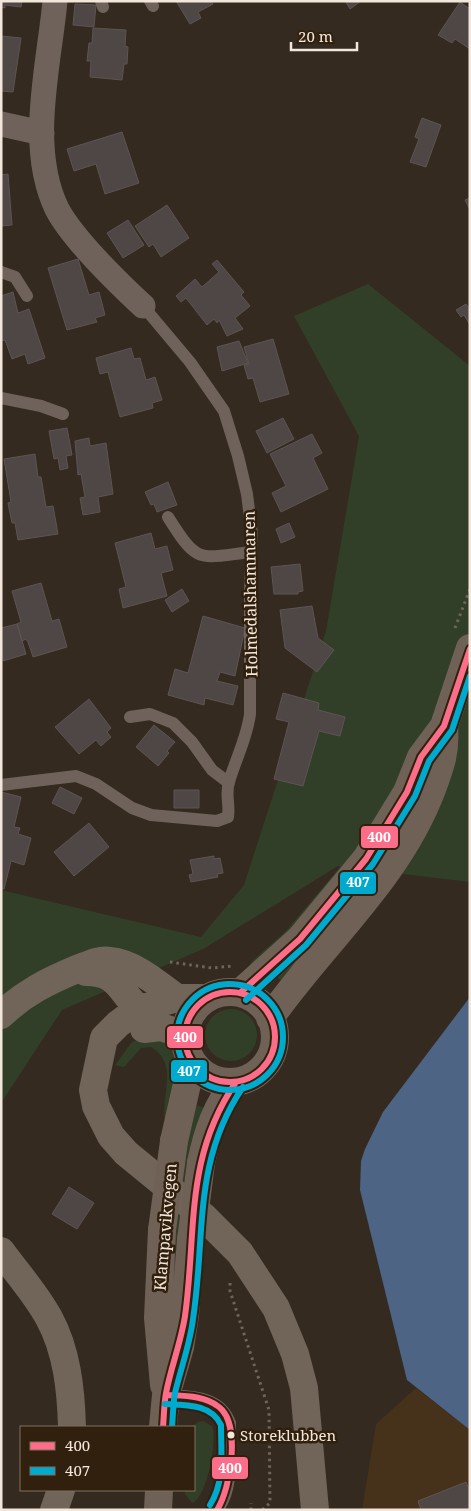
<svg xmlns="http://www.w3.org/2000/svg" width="471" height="1511" font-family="'Noto Serif',serif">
<rect width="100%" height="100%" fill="#342a1f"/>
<path fill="#46311a" d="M416 1388 470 1430V1510H362L376 1424Z"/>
<path fill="#323f28" d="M368 284 470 366V882L378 871 284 983 275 975 307 918 246 970 253 960 285 932 340 867 338 866 203 949 62 1010 1 1103V890L201 937 244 885 326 631 359 436 294 316Z
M205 1035a26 26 0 1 1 52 0a26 26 0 1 1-52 0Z
M143 1038C149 1039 161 1039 166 1043 191 1060 171 1101 165 1123 160 1096 180 1064 151 1047L141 1048 124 1067 115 1065 132 1042Z
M194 1105 206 1108 181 1270 168 1319 174 1198Z
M203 1421 212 1426C218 1437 207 1499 192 1503L185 1494V1490H194V1427H191L198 1422Z"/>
<path fill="#4d6484" d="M470 997V1430L407 1380 360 1190 361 1161 365 1149 383 1112Z"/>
<path fill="#4f4746" stroke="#5d5453" d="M1 1H22L21 7 5 5V8L1 7Z
M176 1H211L213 4 198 12 201 18 190 24Z
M345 1H361L350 9Z
M460 2 470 9V49L455 39 452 43 438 35Z
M75 4 96 5 94 27 73 25Z
M93 28 126 30 125 46 128 47 127 64H124L122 80 90 77 91 61H87L89 43H92Z
M1 36 21 38 13 92 1 91Z
M422 118 441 125 426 167 410 162 419 139 415 137Z
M122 132 139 183 105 194 96 164 74 171 67 149Z
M8 174 12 225 1 226V175Z
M470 198V210L465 200Z
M167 205 189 238 161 257 153 244 149 247 135 226Z
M128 220 144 245 123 258 107 233Z
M78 259 89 295 99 292 105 315 95 318 97 322 67 330 48 268Z
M217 260 244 292 241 295 250 306 235 318 243 329 227 336 219 320 217 323 214 319 207 325 186 298 181 302 176 296 195 279 202 287 219 272 212 264Z
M13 292 18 313 29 309 45 358 28 364 25 354 12 359 5 340 1 341V296Z
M466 304 470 309V325L464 315 461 317 456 310Z
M273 339 289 394 260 402 253 378 248 379 244 365 249 364 244 347Z
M239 341 248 363 222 371 217 347Z
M131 348 134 359 140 358 146 380 155 377 162 400 152 403 153 408 120 417 108 372 100 374 96 358Z
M283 418 294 439 267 453 256 431Z
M67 428 72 455 66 456 68 468 60 470 58 458 54 459 49 431Z
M312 434 322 453 313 458 328 489 281 512 272 493 286 486 270 454Z
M89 438 90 446 106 443 113 494 98 497 100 512 83 515 80 498 85 497 81 474 78 475 75 441Z
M35 454 38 477H41L46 507 53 506 58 534 18 540 15 523H12L8 503 11 502 4 459Z
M168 482 177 505 157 512 154 504 151 505 145 492Z
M289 523 295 537 281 543 276 529Z
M151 533 155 549 167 546 173 570 161 573 167 596 123 608 119 589 126 587 115 543Z
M300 564 303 591 298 592V594H274L271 567Z
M41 583 52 621 59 619 67 647 33 657 28 642 26 639 22 641 17 624 21 622 12 591Z
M182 589 189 601 172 612 165 600Z
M312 606 318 638 334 650 317 672 285 648 280 610Z
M203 616 245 628 235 676 220 672 217 681 238 686 233 705 205 698 204 705 168 695 175 669 188 673Z
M17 624 26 654 3 661 1 628Z
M283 693 319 703 318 710 345 717 340 736 319 731 303 786 274 779 289 722 276 719Z
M89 699 111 728 107 732 111 737 101 746 96 740 79 754 55 727Z
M154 725 175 742 167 751 169 753 158 766 136 747Z
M60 787 82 798 74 814 52 803Z
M174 790H199V808H174Z
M1 792 21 797 14 827 20 828 18 834 31 838 24 865 11 861 4 889H1Z
M89 823 109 847 74 876 54 852Z
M214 856V859L220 858 223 873 217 874 218 877 191 882 189 875 193 874 190 860Z
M69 1187 94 1203 77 1229 52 1214Z
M466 1482 470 1491V1510H421L418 1501Z"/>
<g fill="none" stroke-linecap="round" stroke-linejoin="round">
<path stroke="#6e655c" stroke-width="3" stroke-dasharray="2.5 4" stroke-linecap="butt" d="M455 628 470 589
M170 962 212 968 233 966
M230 1283V1291L269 1410 270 1503 262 1510
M251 1510V1503"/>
<path stroke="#6e625a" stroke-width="12" d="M101 1 103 7
M150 1 153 6
M1 272 15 277 27 296
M1 398 41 406 63 414
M168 517C198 565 198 558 251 552
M130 717 150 714 173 723 192 742 212 770 229 783
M1 785 76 776 96 784 132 808 151 815 217 821 228 817C230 805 225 794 229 782 236 758 247 738 250 714V593L252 534 247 494 238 456 224 411 190 362 143 306
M166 1395C191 1397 220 1395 230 1423 229 1449 235 1488 217 1510"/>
<path stroke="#6e625a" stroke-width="25" d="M55 1C49 66 27 147 57 209 72 238 118 283 143 306
M1 124 42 133"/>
<path stroke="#716459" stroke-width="28" d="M86 972C119 972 119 991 139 1009 146 1016 153 1021 161 1027
M207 998H177L138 1009 118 1024 104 1038 93 1090 96 1106 111 1136 126 1153 203 1216 240 1253 276 1308 295 1354 304 1388 315 1510
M1 1015C24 993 48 981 77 969 88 965 98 959 110 961 134 963 158 984 177 998
M144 1029 161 1027 185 1035
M1 1251C17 1273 36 1294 49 1318 67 1351 71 1390 72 1427
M54 1510 61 1490"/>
<path stroke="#706156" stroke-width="28" d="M185 1037a45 45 0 1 1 90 0a45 45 0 1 1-90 0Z
M240 993 300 939 366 859 407 792 421 757 444 726 470 648
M270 1018C324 941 398 879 432 789 441 765 446 751 444 726
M174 1141 192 1062
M201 1163C207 1134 216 1105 236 1082
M162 1230 158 1318 164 1385
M163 1427 166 1395 180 1347 185 1315 191 1240
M158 1510 159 1490"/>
<path stroke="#706156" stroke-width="28" d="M162 1230 174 1141
M191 1240 201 1163"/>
<defs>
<path id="bus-1" d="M185 1037a45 45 0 1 1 90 0a45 45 0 1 1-90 0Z
M240 993 300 939 366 859 407 792 421 757 444 726 470 649
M166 1395C183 1396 204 1395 219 1407 241 1424 231 1488 217 1510
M163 1427C164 1416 164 1404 166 1393 171 1367 181 1342 185 1316 197 1230 184 1158 236 1082"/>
<path id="bus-2" d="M177 1037a53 53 0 1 1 106 0a53 53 0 1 1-106 0Z
M246 1000 306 945 373 864 415 796 429 761 452 730 470 676
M165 1404C186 1405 211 1404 221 1425 221 1453 225 1481 210 1505
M172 1427C173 1416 173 1404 175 1393 181 1368 190 1344 193 1319 206 1235 192 1162 243 1087"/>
</defs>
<use href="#bus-1" stroke="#31200d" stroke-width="10"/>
<use href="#bus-2" stroke="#31200d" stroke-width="10"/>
<use href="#bus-1" stroke="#fb6d88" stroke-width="6"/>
<use href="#bus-2" stroke="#00a9ce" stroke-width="6"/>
</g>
<circle fill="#f3e7dc" stroke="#31200d" stroke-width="2" cx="231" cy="1435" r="4.5"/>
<g text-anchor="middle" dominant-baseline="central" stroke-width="5" stroke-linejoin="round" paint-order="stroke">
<g font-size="15" fill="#f3e7dc" stroke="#31200d" text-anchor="start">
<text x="240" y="1435">Storeklubben</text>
</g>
<g font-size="16" fill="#f3e7dc" stroke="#31200d">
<text transform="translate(250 594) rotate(-91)">Holmedalshammaren</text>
<text transform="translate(165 1227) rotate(-85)">Klampavikvegen</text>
</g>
</g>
<g stroke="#31200d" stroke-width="2">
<rect x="360" y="825" width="39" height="24" rx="5" fill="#fb6d88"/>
<rect x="339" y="871" width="38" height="24" rx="5" fill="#00a9ce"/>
<rect x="166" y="1025" width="38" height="24" rx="5" fill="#fb6d88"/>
<rect x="170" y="1059" width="38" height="24" rx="5" fill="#00a9ce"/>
<rect x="211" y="1456" width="38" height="24" rx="5" fill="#fb6d88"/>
</g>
<g font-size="14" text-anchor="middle" font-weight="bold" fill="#fff">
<text x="379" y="842">400</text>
<text x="358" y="887">407</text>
<text x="185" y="1042">400</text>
<text x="189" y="1076">407</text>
<text x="230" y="1473">400</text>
</g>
<rect width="471" height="1511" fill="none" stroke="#f3e7dc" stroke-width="5"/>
<rect x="20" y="1426" width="175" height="65" fill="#31200d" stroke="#7f7060"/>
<rect x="30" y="1442" width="25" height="8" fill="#fb6d88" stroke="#7f7060"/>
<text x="65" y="1451" font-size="15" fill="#f3e7dc">400</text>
<rect x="30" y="1467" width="25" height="8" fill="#00a9ce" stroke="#7f7060"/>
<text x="65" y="1476" font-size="15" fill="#f3e7dc">407</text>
<path d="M291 42v8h66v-8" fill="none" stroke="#f3e7dc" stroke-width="2.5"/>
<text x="298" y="42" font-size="15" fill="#f3e7dc" stroke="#31200d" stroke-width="4" paint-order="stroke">20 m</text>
</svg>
